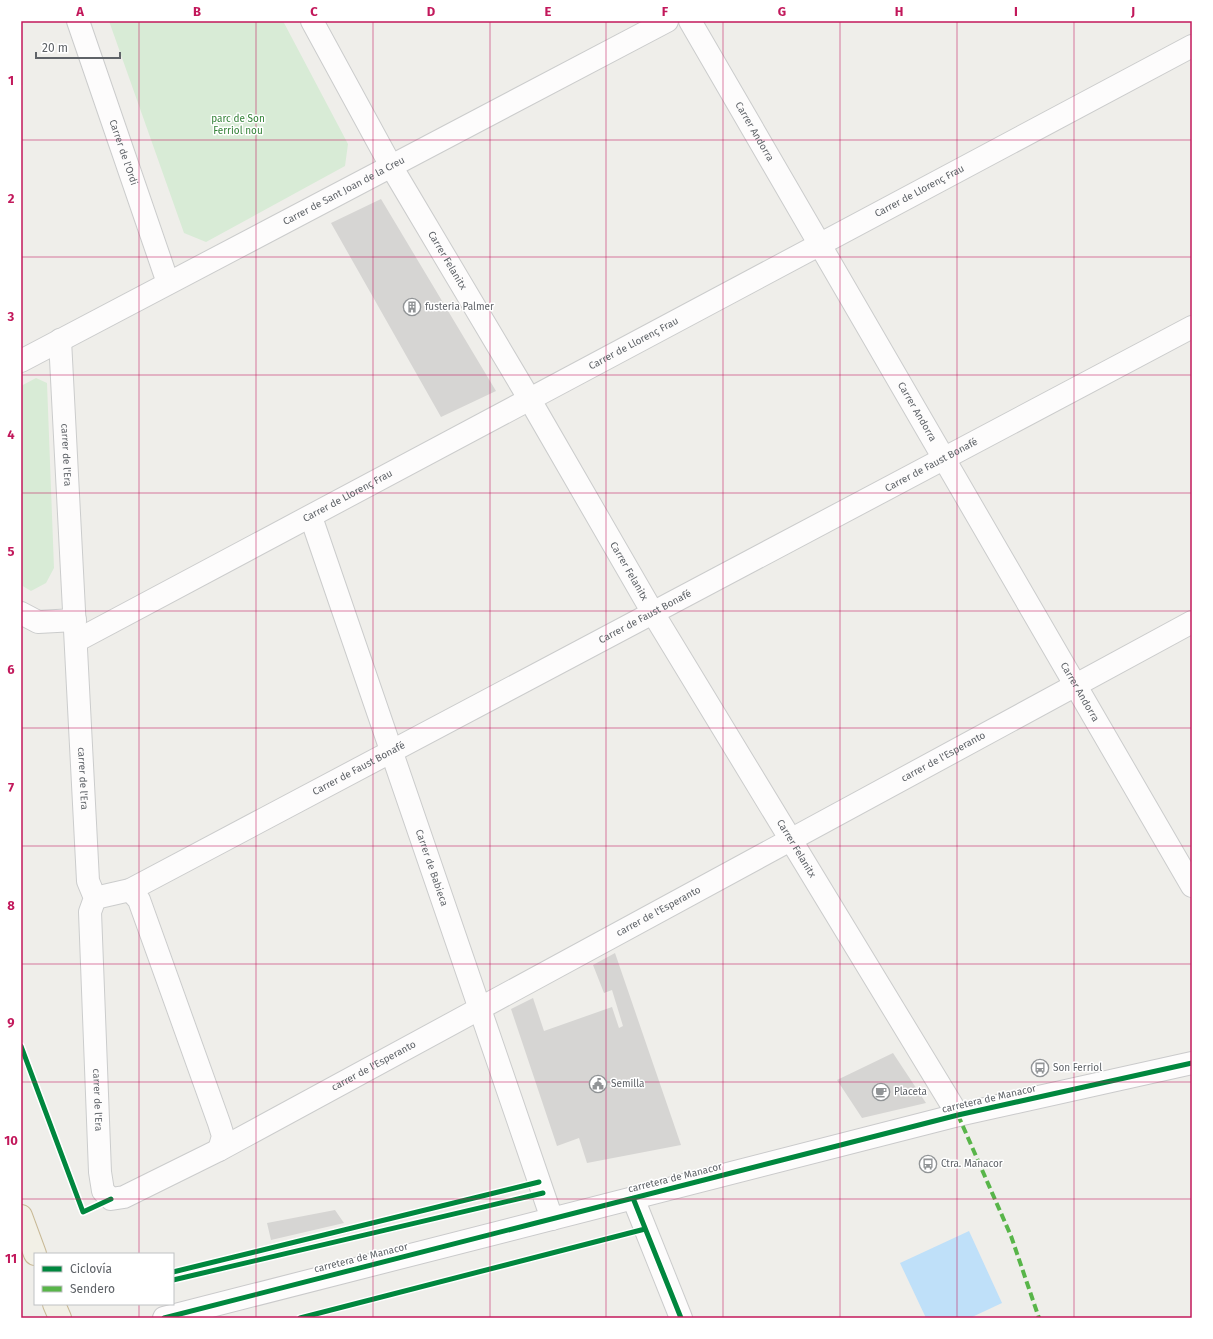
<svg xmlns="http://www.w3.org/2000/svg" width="1213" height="1339" font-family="'Fira Sans',sans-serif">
<rect width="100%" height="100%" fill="#efeeea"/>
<path fill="#d8ebd6" d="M109 21H283L348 144 345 166 206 242 184 233Z
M36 378 47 383 54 568 46 583 31 591 21 585V386Z"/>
<path fill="#bfe0f9" d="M969 1231 1002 1303 970 1318H926L900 1263Z"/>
<path fill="#d6d5d3" d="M381 199 496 391 441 417 331 223Z
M615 953 681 1145 587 1163 579 1138 557 1146 511 1009 533 998 544 1031 612 1007 619 1028 623 1026 612 990 604 993 593 965Z
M893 1053 926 1103 862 1118 837 1080Z
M335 1210 344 1223 271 1240 267 1223Z"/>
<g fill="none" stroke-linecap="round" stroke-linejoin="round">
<defs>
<g id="minor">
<path id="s1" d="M78 21 168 283"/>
<path id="s2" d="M312 21 391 166 530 400 653 613 958 1115"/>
<path id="s3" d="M690 21 1192 886"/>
<path id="s4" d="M60 340 88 881 95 898 90 912 100 1172 103 1191 111 1199 124 1197 219 1150 1192 622"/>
<path id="s5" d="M21 361 667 21"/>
<path id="s6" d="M311 517 552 1219"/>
<path d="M21 613 38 622 75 620"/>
<path id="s7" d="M76 641 1192 46"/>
<path d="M130 890 139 900 219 1123 223 1136 219 1150"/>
<path id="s8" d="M95 898 130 890 1192 327"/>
<path d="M633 1198 681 1318"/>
</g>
<path id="secondary" d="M164 1318 958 1115 1192 1063"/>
<path id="trunk" d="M21 1216 35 1254
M54 1304 60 1318"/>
</defs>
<use href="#minor" stroke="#cbcccc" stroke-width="24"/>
<use href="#secondary" stroke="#cacacb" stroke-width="24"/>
<use href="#trunk" stroke="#c8b996" stroke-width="24"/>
<use href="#minor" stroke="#fdfcfc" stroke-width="22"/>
<use href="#secondary" stroke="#fdfcfc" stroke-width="22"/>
<use href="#trunk" stroke="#f2f0e6" stroke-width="22"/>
<path stroke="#58b549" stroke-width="4" stroke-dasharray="8 4" stroke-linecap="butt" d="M958 1115 1011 1236 1039 1318"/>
<defs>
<path id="cycleway" d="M21 1046 83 1212 111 1199
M633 1198 681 1318
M173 1272 539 1182
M173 1280 543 1193
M164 1318 958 1115 1192 1063
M300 1318 645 1229"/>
</defs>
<use href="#cycleway" stroke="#fff" stroke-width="8"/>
<use href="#cycleway" stroke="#00873e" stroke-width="5"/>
</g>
<path fill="none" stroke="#c2185b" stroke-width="1" stroke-opacity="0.55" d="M139 21V1254M256 21V1318M373 21V1318M490 21V1318M606 21V1318M723 21V1318M840 21V1318M957 21V1318M1074 21V1318M21 140H1192M21 257H1192M21 375H1192M21 493H1192M21 611H1192M21 728H1192M21 846H1192M21 964H1192M21 1082H1192M21 1199H1192M139 1304V1318"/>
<defs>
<symbol id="building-ring" viewBox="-11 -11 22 22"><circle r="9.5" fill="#fff" stroke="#919496" stroke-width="1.5"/><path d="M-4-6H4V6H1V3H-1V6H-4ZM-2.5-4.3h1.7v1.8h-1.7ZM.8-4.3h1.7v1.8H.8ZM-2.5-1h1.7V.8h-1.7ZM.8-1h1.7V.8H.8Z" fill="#919496"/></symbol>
<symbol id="bus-ring" viewBox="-11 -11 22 22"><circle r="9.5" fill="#fff" stroke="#919496" stroke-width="1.5"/><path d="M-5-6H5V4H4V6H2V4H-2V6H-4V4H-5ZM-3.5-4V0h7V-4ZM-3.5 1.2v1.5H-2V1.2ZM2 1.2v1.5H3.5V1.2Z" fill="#919496"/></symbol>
<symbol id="civic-ring" viewBox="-11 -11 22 22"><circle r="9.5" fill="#fff" stroke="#919496" stroke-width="1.5"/><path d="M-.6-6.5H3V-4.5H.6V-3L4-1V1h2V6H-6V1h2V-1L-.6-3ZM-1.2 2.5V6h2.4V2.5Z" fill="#919496"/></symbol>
<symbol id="cafe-ring" viewBox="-11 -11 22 22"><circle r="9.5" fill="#fff" stroke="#919496" stroke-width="1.5"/><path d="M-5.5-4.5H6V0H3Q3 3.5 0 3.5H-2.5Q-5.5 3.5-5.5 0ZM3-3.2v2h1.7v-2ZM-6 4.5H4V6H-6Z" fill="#919496"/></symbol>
</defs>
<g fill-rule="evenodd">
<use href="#building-ring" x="402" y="297" width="20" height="20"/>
<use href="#bus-ring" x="1030" y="1058" width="20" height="20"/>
<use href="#civic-ring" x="588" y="1074" width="20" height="20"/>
<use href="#cafe-ring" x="871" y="1082" width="20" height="20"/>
<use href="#bus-ring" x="918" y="1154" width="20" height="20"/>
</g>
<g text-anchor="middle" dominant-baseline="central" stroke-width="3" stroke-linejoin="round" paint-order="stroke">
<g font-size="10" fill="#348238" stroke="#fff">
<text x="238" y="119">parc de Son<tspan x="238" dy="12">Ferriol nou</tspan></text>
</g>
<g font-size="10" fill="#5f6368" stroke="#fff">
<text stroke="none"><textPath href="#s3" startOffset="128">Carrer Andorra</textPath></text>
<text stroke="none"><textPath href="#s1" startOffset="139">Carrer de l'Ordi</textPath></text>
<text stroke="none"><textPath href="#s5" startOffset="365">Carrer de Sant Joan de la Creu</textPath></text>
<text stroke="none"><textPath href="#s7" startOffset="956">Carrer de Llorenç Frau</textPath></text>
<text stroke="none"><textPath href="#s2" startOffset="275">Carrer Felanitx</textPath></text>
<text stroke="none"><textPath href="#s7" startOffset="632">Carrer de Llorenç Frau</textPath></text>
<text stroke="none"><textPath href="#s3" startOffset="452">Carrer Andorra</textPath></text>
<text stroke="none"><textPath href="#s4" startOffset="115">carrer de l'Era</textPath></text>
<text stroke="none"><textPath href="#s8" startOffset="943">Carrer de Faust Bonafé</textPath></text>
<text stroke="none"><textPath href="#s7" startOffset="308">Carrer de Llorenç Frau</textPath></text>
<text stroke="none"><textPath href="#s2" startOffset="635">Carrer Felanitx</textPath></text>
<text stroke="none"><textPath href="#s8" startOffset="619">Carrer de Faust Bonafé</textPath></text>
<text stroke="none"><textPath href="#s3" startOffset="776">Carrer Andorra</textPath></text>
<text stroke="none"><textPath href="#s4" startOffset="1809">carrer de l'Esperanto</textPath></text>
<text stroke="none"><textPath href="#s8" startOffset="295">Carrer de Faust Bonafé</textPath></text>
<text stroke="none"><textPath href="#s4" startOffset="439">carrer de l'Era</textPath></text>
<text stroke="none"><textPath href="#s2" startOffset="959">Carrer Felanitx</textPath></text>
<text stroke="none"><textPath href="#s6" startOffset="371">Carrer de Babieca</textPath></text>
<text stroke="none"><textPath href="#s4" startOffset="1485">carrer de l'Esperanto</textPath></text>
<text stroke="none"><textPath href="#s4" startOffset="1161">carrer de l'Esperanto</textPath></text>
<text transform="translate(989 1099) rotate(-13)">carretera de Manacor</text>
<text stroke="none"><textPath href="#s4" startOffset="763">carrer de l'Era</textPath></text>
<text transform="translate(675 1178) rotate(-14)">carretera de Manacor</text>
<text transform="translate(361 1258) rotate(-14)">carretera de Manacor</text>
</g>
<g font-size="10" fill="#5f6368" stroke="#fff" text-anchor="start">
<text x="425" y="307">fusteria Palmer</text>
<text x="1053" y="1068">Son Ferriol</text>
<text x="611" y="1084">Semilla</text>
<text x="894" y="1092">Placeta</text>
<text x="941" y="1164">Ctra. Manacor</text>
</g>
</g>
<rect width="1213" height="1339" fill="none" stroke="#ffffff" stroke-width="44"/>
<rect x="34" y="1253" width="140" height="52" fill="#ffffff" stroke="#bfc1c3"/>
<rect x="42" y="1266" width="20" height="6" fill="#00873e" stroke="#bfc1c3"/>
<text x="70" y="1273" font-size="12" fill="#5f6368">Ciclovía</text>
<rect x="42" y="1286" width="20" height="6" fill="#58b549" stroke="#bfc1c3"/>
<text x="70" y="1293" font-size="12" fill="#5f6368">Sendero</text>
<path d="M36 52v6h84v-6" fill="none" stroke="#5f6368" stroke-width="2"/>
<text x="42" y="52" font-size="12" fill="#5f6368" stroke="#ffffff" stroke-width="3" paint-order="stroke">20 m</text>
<rect x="22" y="22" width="1169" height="1295" fill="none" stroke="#c2185b" stroke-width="1.5"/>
<g font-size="13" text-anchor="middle" font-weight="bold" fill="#c2185b">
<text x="80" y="16">A</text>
<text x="197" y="16">B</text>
<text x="314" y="16">C</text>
<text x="431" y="16">D</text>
<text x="548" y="16">E</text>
<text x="665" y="16">F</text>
<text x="782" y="16">G</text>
<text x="899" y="16">H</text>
<text x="1016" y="16">I</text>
<text x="1133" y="16">J</text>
<text x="11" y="85">1</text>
<text x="11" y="203">2</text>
<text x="11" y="321">3</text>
<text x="11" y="439">4</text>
<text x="11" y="556">5</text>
<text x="11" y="674">6</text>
<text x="11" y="792">7</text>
<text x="11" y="910">8</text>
<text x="11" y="1027">9</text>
<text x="11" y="1145">10</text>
<text x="11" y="1263">11</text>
</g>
</svg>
